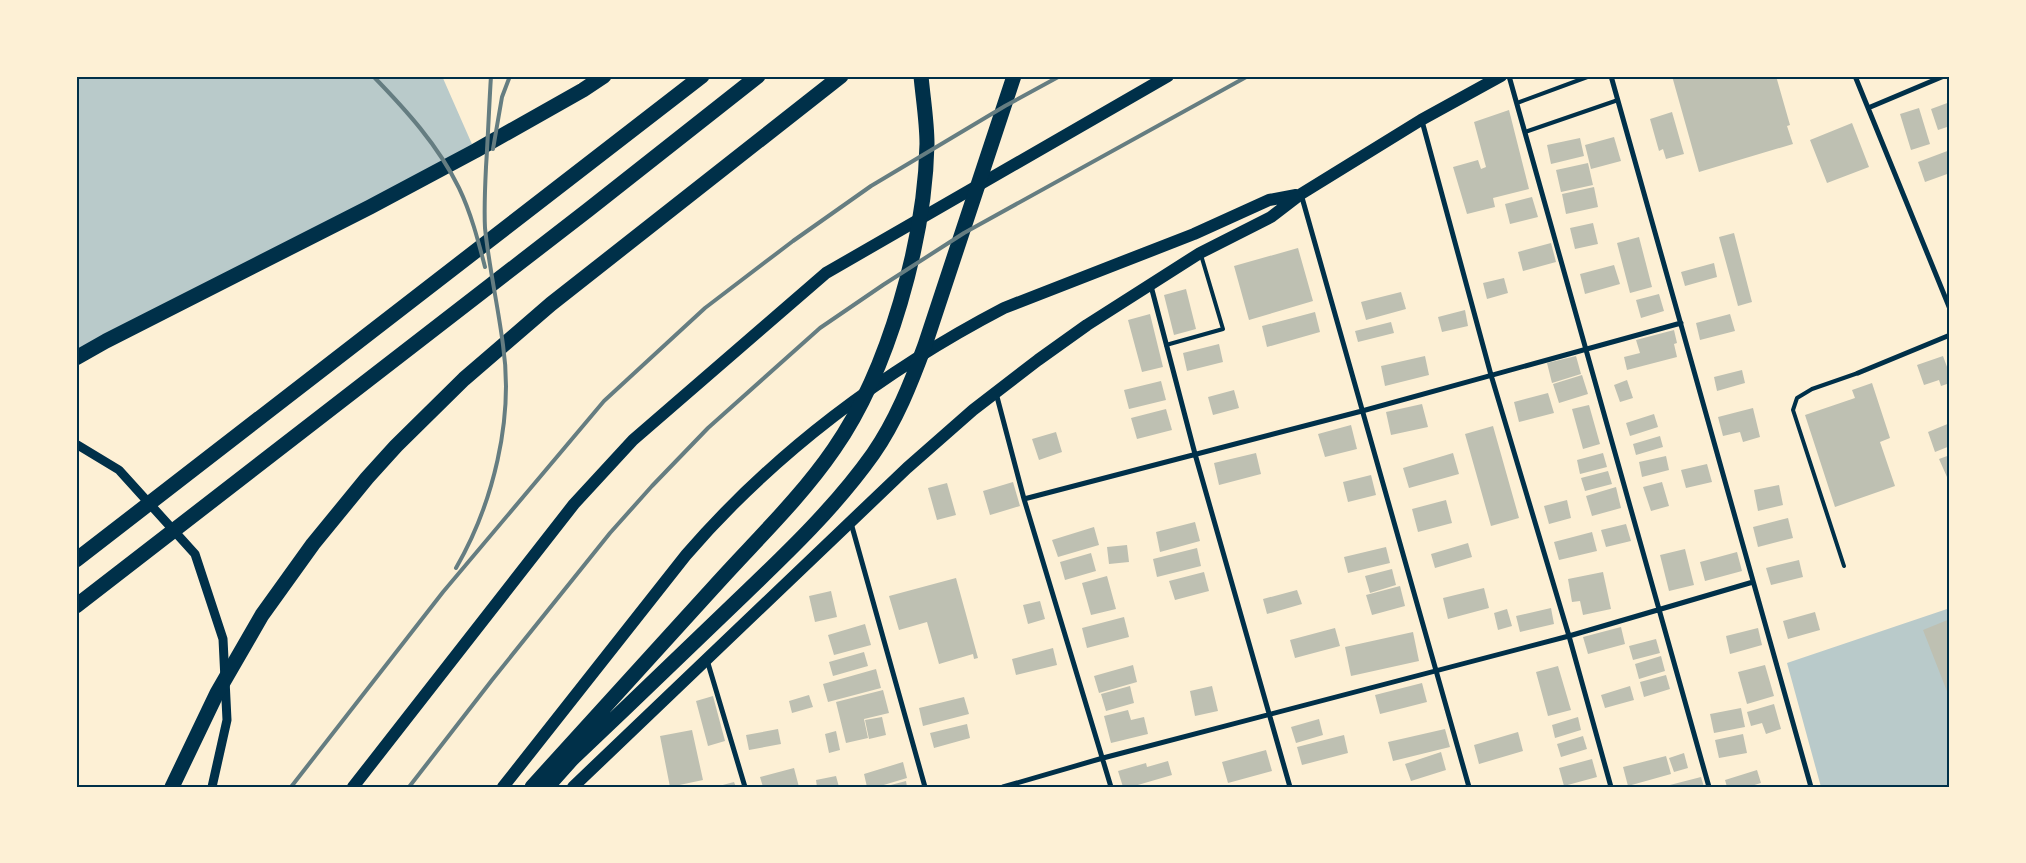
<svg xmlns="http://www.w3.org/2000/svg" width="2026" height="863" font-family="'Alegreya Sans',sans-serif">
<rect width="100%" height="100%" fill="#fdf0d5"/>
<path fill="#b9caca" d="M76 76H442L475 151 76 358Z
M1950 608V787H1821L1787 663Z"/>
<path fill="#bec0b2" d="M1672 76H1776L1790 125 1787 126 1793 144 1699 172Z
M1950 102V126L1938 130 1931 109Z
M1919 108 1930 144 1911 150 1900 114Z
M1509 110 1529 189 1493 198 1495 207 1467 214 1453 167 1478 160 1481 169 1486 167 1474 122Z
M1672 112 1684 154 1666 159 1663 149 1659 151 1650 119Z
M1852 123 1869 167 1827 183 1810 140Z
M1614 137 1621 161 1591 169 1585 145Z
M1580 138 1584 156 1551 164 1547 145Z
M1950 150V173L1925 182 1918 162Z
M1588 163 1593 185 1561 192 1556 170Z
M1594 187 1598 207 1566 214 1562 194Z
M1532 197 1538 217 1510 224 1505 204Z
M1593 223 1598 244 1575 249 1570 228Z
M1734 233 1752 302 1738 306 1719 237Z
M1639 237 1652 287 1630 293 1617 243Z
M1551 243 1556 262 1523 271 1518 252Z
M1298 248 1313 301 1249 320 1234 266Z
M1714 263 1717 277 1685 286 1681 272Z
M1614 265 1620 284 1585 294 1580 274Z
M1504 278 1508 293 1487 299 1483 283Z
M1186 289 1196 329 1174 335 1164 295Z
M1401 292 1406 309 1366 320 1361 302Z
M1659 294 1664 311 1641 318 1636 300Z
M1465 310 1468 326 1442 332 1438 317Z
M1315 312 1320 332 1267 347 1262 326Z
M1150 314 1163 367 1142 372 1128 320Z
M1730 314 1735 331 1700 340 1696 323Z
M1391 322 1394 333 1358 342 1355 331Z
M1674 330 1677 343 1674 344 1677 357 1627 370 1624 357 1640 353 1636 340Z
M1219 344 1223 362 1187 371 1183 353Z
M1425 356 1429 375 1385 386 1381 366Z
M1576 356 1581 374 1552 383 1547 363Z
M1943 356 1950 375V383L1941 386 1939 380 1924 385 1917 365Z
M1742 370 1745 383 1717 391 1714 377Z
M1582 375 1588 394 1559 403 1553 384Z
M1627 380 1633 398 1620 402 1614 385Z
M1161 381 1166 400 1129 409 1124 390Z
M1872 383 1890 438 1880 442 1895 486 1835 507 1805 415 1855 398 1852 390Z
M1234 390 1239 408 1213 415 1208 397Z
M1548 393 1554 413 1519 422 1514 402Z
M1422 404 1428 427 1391 435 1386 412Z
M1589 405 1600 444 1583 449 1572 409Z
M1753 408 1760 437 1743 442 1740 432 1723 436 1718 417Z
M1166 409 1172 430 1137 439 1131 418Z
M1654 414 1658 427 1630 436 1626 423Z
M1950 423V446L1935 452 1928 432Z
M1351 425 1357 449 1325 457 1318 434Z
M1493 426 1519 518 1491 526 1465 434Z
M1056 432 1062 452 1039 460 1032 439Z
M1660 436 1663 447 1636 455 1633 444Z
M1256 453 1261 474 1219 485 1214 463Z
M1453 453 1459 474 1409 488 1403 468Z
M1603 453 1607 467 1580 474 1577 460Z
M1950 455V476L1947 477 1939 459Z
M1666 456 1669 470 1642 477 1639 462Z
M1707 464 1712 482 1686 488 1681 470Z
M1608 471 1612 484 1585 491 1581 478Z
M1371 475 1376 495 1348 502 1343 482Z
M1013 482 1020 506 990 515 983 491Z
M1662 482 1669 506 1651 511 1643 487Z
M947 483 956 515 937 520 928 488Z
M1779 485 1783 505 1758 511 1754 490Z
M1616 487 1621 508 1592 516 1586 496Z
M1446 500 1452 523 1418 532 1412 509Z
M1567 500 1571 518 1549 524 1544 506Z
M1788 518 1793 538 1758 547 1753 527Z
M1195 522 1200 541 1160 552 1156 532Z
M1626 524 1631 541 1606 547 1601 530Z
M1094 527 1099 545 1058 557 1052 540Z
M1592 532 1597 551 1559 560 1554 542Z
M1468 543 1472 557 1435 568 1431 554Z
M1127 545 1129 562 1109 564 1107 547Z
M1386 547 1390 563 1348 573 1344 557Z
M1197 548 1201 566 1157 577 1153 559Z
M1685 549 1694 585 1669 591 1660 555Z
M1737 552 1742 571 1705 581 1700 562Z
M1091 553 1096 571 1065 580 1060 562Z
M1799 560 1803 577 1771 585 1766 568Z
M1392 569 1396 585 1370 593 1365 576Z
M1204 572 1209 591 1175 600 1169 581Z
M1603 572 1611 609 1583 615 1580 601 1572 602 1568 579Z
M1107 576 1116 609 1091 615 1082 583Z
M956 578 978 658 974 659 973 654 939 664 927 622 899 630 889 596Z
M1400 586 1405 606 1372 615 1366 595Z
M1484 588 1489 608 1448 619 1443 598Z
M1297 590 1302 604 1267 614 1263 599Z
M831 591 837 617 815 622 809 596Z
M1040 601 1045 619 1028 624 1023 605Z
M1551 608 1554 624 1520 632 1516 616Z
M1507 609 1512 626 1498 630 1494 613Z
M1815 612 1820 630 1788 639 1783 621Z
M1124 617 1129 637 1087 648 1082 628Z
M1950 619V699L1923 630Z
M865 624 871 645 834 655 828 635Z
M1621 627 1625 644 1588 654 1583 637Z
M1335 628 1340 646 1295 658 1290 640Z
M1758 628 1762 645 1730 654 1726 636Z
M1413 632 1419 661 1351 676 1345 647Z
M1656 639 1660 653 1633 660 1629 646Z
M1053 648 1057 665 1016 675 1012 659Z
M864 652 868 666 833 676 829 662Z
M1661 656 1665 671 1639 679 1635 664Z
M1133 665 1137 682 1099 693 1094 676Z
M1765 665 1774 696 1747 704 1738 672Z
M1558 666 1571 710 1548 716 1536 672Z
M876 669 881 688 828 702 823 684Z
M1666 675 1670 689 1644 697 1640 682Z
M1422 683 1427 702 1380 714 1375 695Z
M1130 686 1134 703 1106 711 1101 694Z
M1212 686 1218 711 1195 716 1190 691Z
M1630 686 1634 700 1605 708 1601 695Z
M883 690 889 713 864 719 868 738 846 743 836 702Z
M809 695 813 707 792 713 789 701Z
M713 696 725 741 708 746 696 701Z
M964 697 969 714 923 726 919 708Z
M1774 704 1781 729 1766 734 1762 723 1751 726 1747 712Z
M1741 708 1745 727 1714 733 1710 714Z
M1128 710 1131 720 1144 717 1148 734 1111 743 1104 716Z
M882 717 886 735 869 739 865 720Z
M1578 717 1581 730 1555 738 1552 725Z
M1319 719 1323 735 1296 743 1291 727Z
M967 724 970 738 934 748 930 733Z
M778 729 781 744 749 750 746 735Z
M1445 729 1450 747 1393 761 1388 742Z
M692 730 703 780 670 787 660 736Z
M836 731 840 750 829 753 825 734Z
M1518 732 1523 751 1479 764 1474 745Z
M1743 734 1747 753 1719 758 1715 740Z
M1344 735 1348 753 1302 765 1297 747Z
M1583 736 1587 749 1561 757 1557 744Z
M1266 750 1272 771 1228 783 1222 762Z
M1441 752 1446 770 1411 781 1405 764Z
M1684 753 1688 768 1674 772 1669 758Z
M1666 756 1671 774 1628 786 1623 767Z
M1592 759 1597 777 1564 786 1559 768Z
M1168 761 1172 775 1131 787H1123L1118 771 1146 763 1147 767Z
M903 762 907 778 877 787H867L864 774Z
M794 768 799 787H763L760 777Z
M1757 770 1761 783 1748 787H1727L1725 780Z
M836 776 839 787H817L816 780Z
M1701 777 1704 787H1666V786Z
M906 781 907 787H887V786Z
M734 782 736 787H719V786Z"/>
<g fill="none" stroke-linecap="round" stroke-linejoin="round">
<path stroke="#003049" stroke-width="4" d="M1517 103 1590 76
M1525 132 1618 100
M1166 345 1223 329 1201 255
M1844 566 1793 410 1797 398 1812 389 1858 373"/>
<path stroke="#003049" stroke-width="5" d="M1509 76 1709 787
M1611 76 1811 787
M1855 76 1950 309
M1868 108 1944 76
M1422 121 1491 375 1569 636 1611 787
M1301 194 1469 787
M1151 286 1195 454 1290 787
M1858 373 1950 335
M996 393 1024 499 1111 787
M1024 499 1362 411 1681 323
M851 523 925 787
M707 660 745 787
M1003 787 1103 758 1569 636 1753 582"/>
<path stroke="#003049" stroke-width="9" d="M76 444 119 470 195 554 223 639 227 720 212 787"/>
<path stroke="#003049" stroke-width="12" d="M353 787 574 504 633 440 826 273 1168 76
M503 787 686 555C774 453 885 370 1004 308L1194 234 1269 200 1296 195
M573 787 907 468 973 410 1038 360 1087 325 1200 253 1271 217 1301 194 1421 120 1501 76"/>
<path stroke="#003049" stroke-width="15" d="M76 358 106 341 370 207 475 151 583 90 604 76
M76 560 702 76
M76 606 588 210 758 76
M172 787 217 693 262 615 313 544 367 478 396 446 464 379 551 304 841 76
M532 787C592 721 652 655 712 589 753 543 799 500 834 449 889 370 925 239 927 144 927 122 923 98 921 76
M547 787 572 759C627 707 682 654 736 602 784 556 834 509 873 454 896 421 911 383 925 345L1014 76"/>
<path stroke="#657d81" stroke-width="4" d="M373 76C406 110 438 145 459 188 471 213 478 240 485 267
M493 149 502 97 510 76
M456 568C493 504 514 419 503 345 498 306 489 267 485 228 484 208 485 187 486 167 488 137 489 107 491 76
M291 787 443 592 604 401 705 308 793 241 871 186 1005 106 1060 76
M409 787 492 680 610 533 652 486 708 428 820 328 883 285 964 233 1248 76"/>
</g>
<rect width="2026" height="863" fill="none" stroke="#fdf0d5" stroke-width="155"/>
<rect x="78" y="78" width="1870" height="708" fill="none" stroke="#003049" stroke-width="2"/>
</svg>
